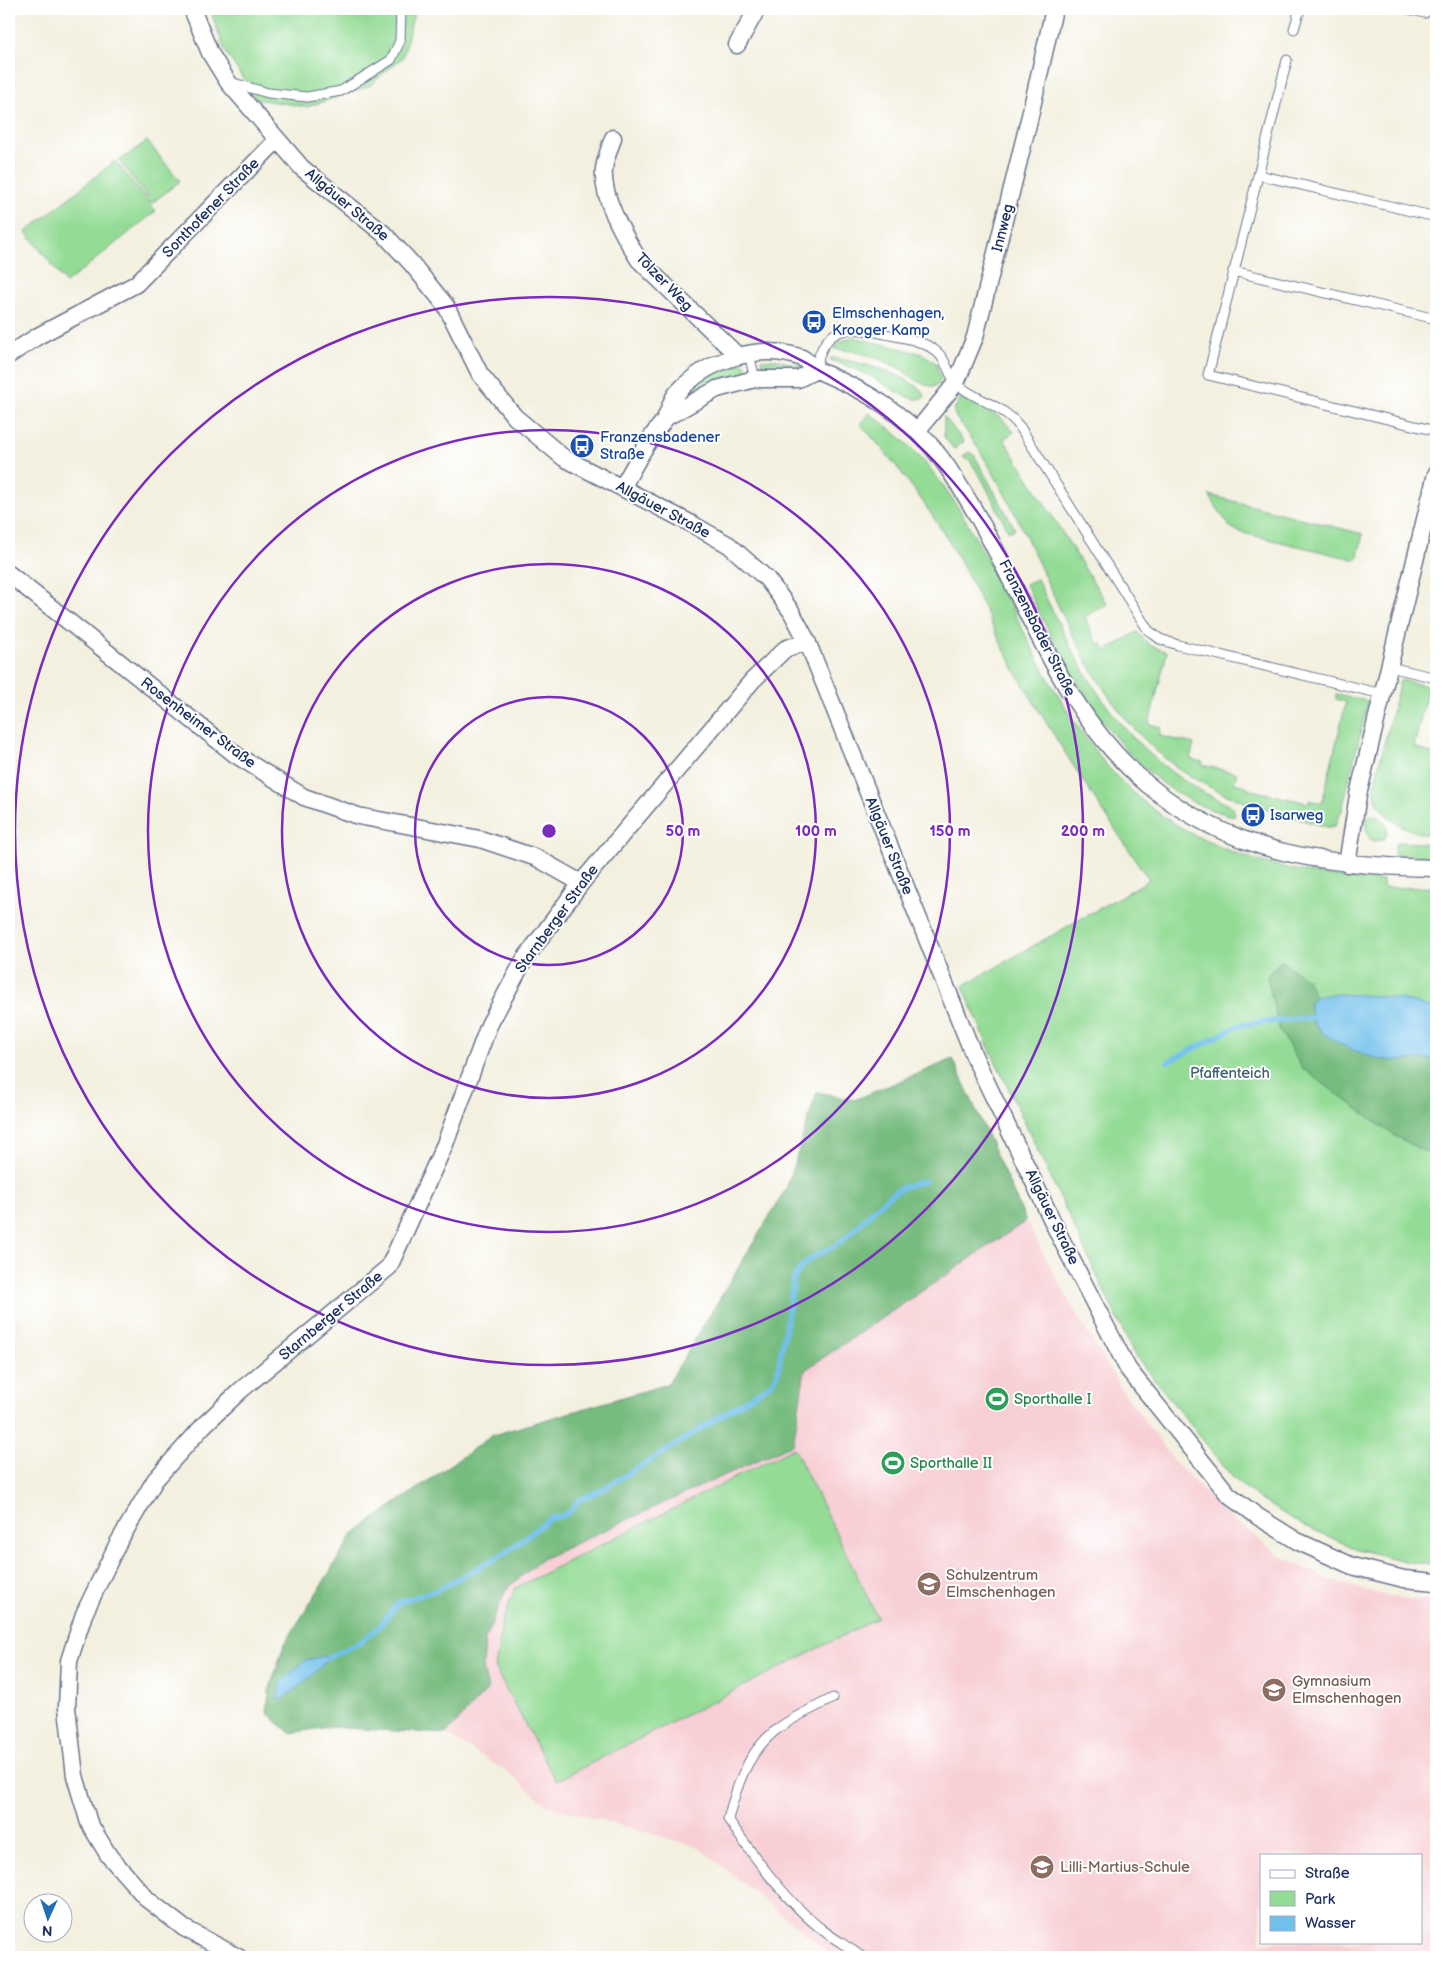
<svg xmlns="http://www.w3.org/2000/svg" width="1445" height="1966" font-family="'Balsamiq Sans',sans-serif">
<rect width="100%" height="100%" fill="#fff"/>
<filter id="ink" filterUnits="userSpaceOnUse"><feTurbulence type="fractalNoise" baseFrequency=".02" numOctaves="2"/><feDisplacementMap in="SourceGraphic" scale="10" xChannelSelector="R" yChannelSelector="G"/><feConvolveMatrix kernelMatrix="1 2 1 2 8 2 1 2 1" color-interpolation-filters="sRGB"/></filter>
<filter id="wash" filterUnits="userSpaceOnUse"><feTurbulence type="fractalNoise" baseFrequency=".0096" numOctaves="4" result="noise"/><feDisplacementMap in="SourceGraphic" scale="20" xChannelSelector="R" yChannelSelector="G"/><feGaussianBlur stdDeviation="1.12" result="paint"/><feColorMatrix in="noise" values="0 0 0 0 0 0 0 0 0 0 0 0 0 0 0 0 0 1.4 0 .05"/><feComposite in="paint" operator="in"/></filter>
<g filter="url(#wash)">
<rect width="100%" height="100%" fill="#f3f0df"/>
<path fill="#f7cfd4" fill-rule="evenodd" d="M1026 1221 1072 1307 1123 1391 1173 1460 1224 1513 1281 1556 1327 1579 1390 1597 1436 1602V1953L1421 1957H834L697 1846 548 1806 509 1773 446 1734 488 1689 483 1668 485 1639 506 1589 542 1559 793 1444 805 1370ZM1261 1855H1421V1942H1261Z"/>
<path fill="#94dc96" stroke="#58867a" d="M210 9H415L403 57 369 86 307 107 256 99 225 51Z
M147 141 180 181 152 203 119 161Z
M115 161 156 211 66 283 26 232Z
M853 337 923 354 936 363 941 381 936 386C921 388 908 372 895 366 877 357 854 350 834 349L840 342Z
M831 358C850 359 920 377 925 397 911 406 882 381 868 375 856 369 843 365 830 360Z
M775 359 811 368 812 375 765 371 761 360Z
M743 363 746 366V374L684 403 682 396 717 370Z
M962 396 1001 418 1014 432 1004 439 1107 604 1085 617 1097 644 1101 643 1106 651 1137 632 1150 645 1167 652 1149 724 1161 727 1160 736 1194 744 1190 759 1203 762 1202 765 1237 773 1234 783 1247 786V789L1308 803 1309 800 1322 803 1346 702 1336 699V694L1368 701 1342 810 1335 826 1327 827C1284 815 1241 804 1202 783 1096 726 1060 599 1008 500 995 475 981 451 965 429 960 422 954 418 954 410Z
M869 413C940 463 965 517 1004 592 1034 652 1064 715 1108 767 1177 847 1282 877 1383 880V888L1435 887 1436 1565 1408 1562 1357 1549 1302 1525 1261 1500 1234 1479 1134 1354 987 1043 963 986 1149 880C1103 811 1056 742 1015 670 995 634 980 597 960 561 932 511 899 466 860 424Z
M944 416 964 442 954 449 944 437Z
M969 452 974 455 1015 529 1009 532 982 479 968 458 966 460 963 456Z
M1209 495 1363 534 1357 560 1239 532 1229 526Z
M1037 579C1073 654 1105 723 1173 773 1192 787 1212 797 1233 807L1235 816C1129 796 1067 672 1026 584Z
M1400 680 1428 686 1414 747 1436 755V836C1410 834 1374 817 1374 786Z
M1371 815C1384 817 1393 830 1383 840L1372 841C1367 835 1365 827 1366 819Z
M1399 842 1436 844V857L1394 855 1395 844Z
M794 1448 878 1618 556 1781 495 1669 502 1623 515 1588Z"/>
<path fill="#77bc7f" stroke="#49766e" d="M1281 961 1307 979 1315 997 1309 1004 1318 1029 1359 1052 1386 1060 1436 1059V1158L1392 1134 1302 1068 1279 1029 1267 976Z
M953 1059 1026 1221 805 1370 793 1444 542 1559 506 1589 485 1639 483 1668 488 1689 446 1734 329 1727 290 1733 267 1713 269 1691 284 1645 354 1533 493 1435 668 1384 786 1189 817 1092 854 1100Z"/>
<path fill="#70c0eb" stroke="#4678a4" d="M1331 994C1369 995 1402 995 1436 1011V1059C1420 1058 1402 1062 1385 1060 1366 1057 1333 1043 1318 1029 1312 1022 1311 1013 1309 1004L1315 997Z
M324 1656 329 1657C325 1666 291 1693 281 1700L277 1699 282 1681 306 1660Z"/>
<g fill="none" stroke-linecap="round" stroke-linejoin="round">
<path stroke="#70c0eb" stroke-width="5.5" d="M1168 1062 1238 1026 1253 1023 1311 1018
M329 1657 361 1642 379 1627 399 1602 437 1590 507 1552 549 1519 565 1515 574 1508 577 1501 601 1490 669 1449 768 1386 777 1376 794 1278C809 1254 815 1258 836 1245 871 1222 878 1189 925 1181"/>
</g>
</g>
<g filter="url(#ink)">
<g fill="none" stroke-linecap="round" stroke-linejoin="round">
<defs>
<path id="service" d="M1408 9 1425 13
M1294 29 1300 9
M1287 60 1208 375 1436 431
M230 82 268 93 307 97 341 91 391 60 400 41 401 9
M1259 175 1436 217
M1233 271 1436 319
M749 354 755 379
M816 370C823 322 852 326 890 335 906 338 924 341 937 352 947 360 948 375 957 384 976 401 1001 403 1020 427L1148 630 1160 639 1178 645 1382 694
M1390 667 1436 678
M833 1698C815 1708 792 1717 776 1730 747 1753 737 1785 728 1819 753 1856 788 1904 824 1931 836 1940 850 1948 862 1957"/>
<path id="minor" d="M192 9 210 53 228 82 302 168 384 234 411 263 446 306 480 374 515 417 564 458 690 523 729 545 767 579 791 611 807 641 974 1056 1059 1235 1128 1369 1228 1494 1257 1516 1297 1541 1352 1566 1404 1579 1436 1582
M737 45 757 9
M613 138C610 148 605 159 604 169 601 197 624 236 639 260L738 356
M9 355 38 336 136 284 277 140
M665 418 717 389 755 379H798L816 370
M917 431 956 383 975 337 1029 120 1054 9
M622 488C632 470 641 452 653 435 657 429 663 423 666 417 670 408 671 399 678 392 707 360 760 342 802 358 808 361 812 368 819 371 858 388 888 403 919 433 942 455 958 483 974 510 1028 603 1061 712 1147 784 1232 855 1329 866 1436 868
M9 574 236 755 304 797 358 816 480 839 537 858 581 883
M1347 864 1358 795 1436 474
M238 1957 184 1928 148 1900 109 1856 89 1823 75 1776 67 1708 69 1661 84 1614 118 1543 155 1480 204 1425 241 1390 389 1267 445 1144 489 1025 524 960 581 883 752 681 785 649 807 641"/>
</defs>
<use href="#service" stroke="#67738b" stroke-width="11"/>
<use href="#minor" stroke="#67738b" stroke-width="19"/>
<use href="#service" stroke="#fff" stroke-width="9"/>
<use href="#minor" stroke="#fff" stroke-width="16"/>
</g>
</g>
<g fill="none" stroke="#7b2cbf" stroke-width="2.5">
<circle cx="549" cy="831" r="134"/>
<circle cx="549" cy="831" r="267"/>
<circle cx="549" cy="831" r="401"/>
<circle cx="549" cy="831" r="534"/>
</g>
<defs>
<symbol id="bus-disc" viewBox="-11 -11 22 22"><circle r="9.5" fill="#1a4fb4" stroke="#fff"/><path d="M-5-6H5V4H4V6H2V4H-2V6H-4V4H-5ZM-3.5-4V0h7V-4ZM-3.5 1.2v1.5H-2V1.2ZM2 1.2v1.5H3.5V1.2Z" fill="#fff"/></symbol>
<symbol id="stadium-disc" viewBox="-11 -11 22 22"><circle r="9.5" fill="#2e9e5b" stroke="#fff"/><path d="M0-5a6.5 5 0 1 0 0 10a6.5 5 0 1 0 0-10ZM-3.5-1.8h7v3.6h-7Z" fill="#fff"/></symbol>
<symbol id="school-disc" viewBox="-11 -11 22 22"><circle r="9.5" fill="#8d6e63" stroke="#fff"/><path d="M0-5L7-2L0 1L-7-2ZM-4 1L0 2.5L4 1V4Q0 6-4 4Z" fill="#fff"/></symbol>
</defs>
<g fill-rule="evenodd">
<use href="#bus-disc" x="800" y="308" width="28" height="28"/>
<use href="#bus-disc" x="568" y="432" width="28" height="28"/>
<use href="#bus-disc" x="1239" y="801" width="28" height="28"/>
<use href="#stadium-disc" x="983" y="1385" width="28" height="28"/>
<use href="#stadium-disc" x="879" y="1449" width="28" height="28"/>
<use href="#school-disc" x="915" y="1570" width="28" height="28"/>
<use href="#school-disc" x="1260" y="1676" width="28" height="28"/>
<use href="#school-disc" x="1028" y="1853" width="28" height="28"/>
</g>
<g text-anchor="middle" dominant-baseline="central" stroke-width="4" stroke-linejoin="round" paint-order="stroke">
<g font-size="15" fill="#1b2f5e" stroke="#fff">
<text transform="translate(347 205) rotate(40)">Allgäuer Straße</text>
<text transform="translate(211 208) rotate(-46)">Sonthofener Straße</text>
<text transform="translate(1003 228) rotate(-76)">Innweg</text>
<text transform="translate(664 282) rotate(46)">Tölzer Weg</text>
<text transform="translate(663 510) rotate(28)">Allgäuer Straße</text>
<text transform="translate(1037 628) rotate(63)">Franzensbader Straße</text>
<text transform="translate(198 723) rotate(37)">Rosenheimer Straße</text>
<text transform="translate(889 846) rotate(68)">Allgäuer Straße</text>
<text transform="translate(557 919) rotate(-54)">Starnberger Straße</text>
<text transform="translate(1052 1217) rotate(64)">Allgäuer Straße</text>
<text transform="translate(331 1316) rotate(-40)">Starnberger Straße</text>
</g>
<g font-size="15" fill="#164399" stroke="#fff" text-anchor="start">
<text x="832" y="313">Elmschenhagen,<tspan x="832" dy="17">Krooger Kamp</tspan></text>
<text x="600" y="437">Franzensbadener<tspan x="600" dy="17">Straße</tspan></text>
<text x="1270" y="815">Isarweg</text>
</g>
<g font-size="15" fill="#3f636f" stroke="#fff">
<text x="1230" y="1073">Pfaffenteich</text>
</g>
<g font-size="15" fill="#27864d" stroke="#fff" text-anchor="start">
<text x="1014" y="1399">Sporthalle I</text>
<text x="910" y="1463">Sporthalle II</text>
</g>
<g font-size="15" fill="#785e54" stroke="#fff" text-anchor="start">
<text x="946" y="1575">Schulzentrum<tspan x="946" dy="17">Elmschenhagen</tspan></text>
<text x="1292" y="1681">Gymnasium<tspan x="1292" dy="17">Elmschenhagen</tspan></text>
<text x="1060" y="1867">Lilli-Martius-Schule</text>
</g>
</g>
<circle cx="549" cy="831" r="8" fill="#7b2cbf" stroke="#fff" stroke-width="2.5"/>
<g font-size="15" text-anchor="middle" font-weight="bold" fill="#7b2cbf" stroke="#fff" stroke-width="4" stroke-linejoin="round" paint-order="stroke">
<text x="683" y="836">50 m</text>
<text x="816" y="836">100 m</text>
<text x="950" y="836">150 m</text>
<text x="1083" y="836">200 m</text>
</g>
<rect width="1445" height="1966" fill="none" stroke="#fff" stroke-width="30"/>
<rect x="1260" y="1854" width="162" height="90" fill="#ffffff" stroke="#a4acbf"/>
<rect x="1270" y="1870" width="25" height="8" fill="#ffffff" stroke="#a4acbf"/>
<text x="1305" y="1878" font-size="15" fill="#1b2f5e">Straße</text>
<rect x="1270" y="1891" width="25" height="15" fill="#94dc96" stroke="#a4acbf"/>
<text x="1305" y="1904" font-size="15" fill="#1b2f5e">Park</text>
<rect x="1270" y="1916" width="25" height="15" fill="#70c0eb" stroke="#a4acbf"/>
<text x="1305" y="1928" font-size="15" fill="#1b2f5e">Wasser</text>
<g transform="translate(48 1918) rotate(183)"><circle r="24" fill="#ffffff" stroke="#a4acbf"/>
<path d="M0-4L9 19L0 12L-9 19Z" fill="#1f6fb2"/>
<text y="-8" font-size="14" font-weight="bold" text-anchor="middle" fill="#1b2f5e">N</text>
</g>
</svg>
